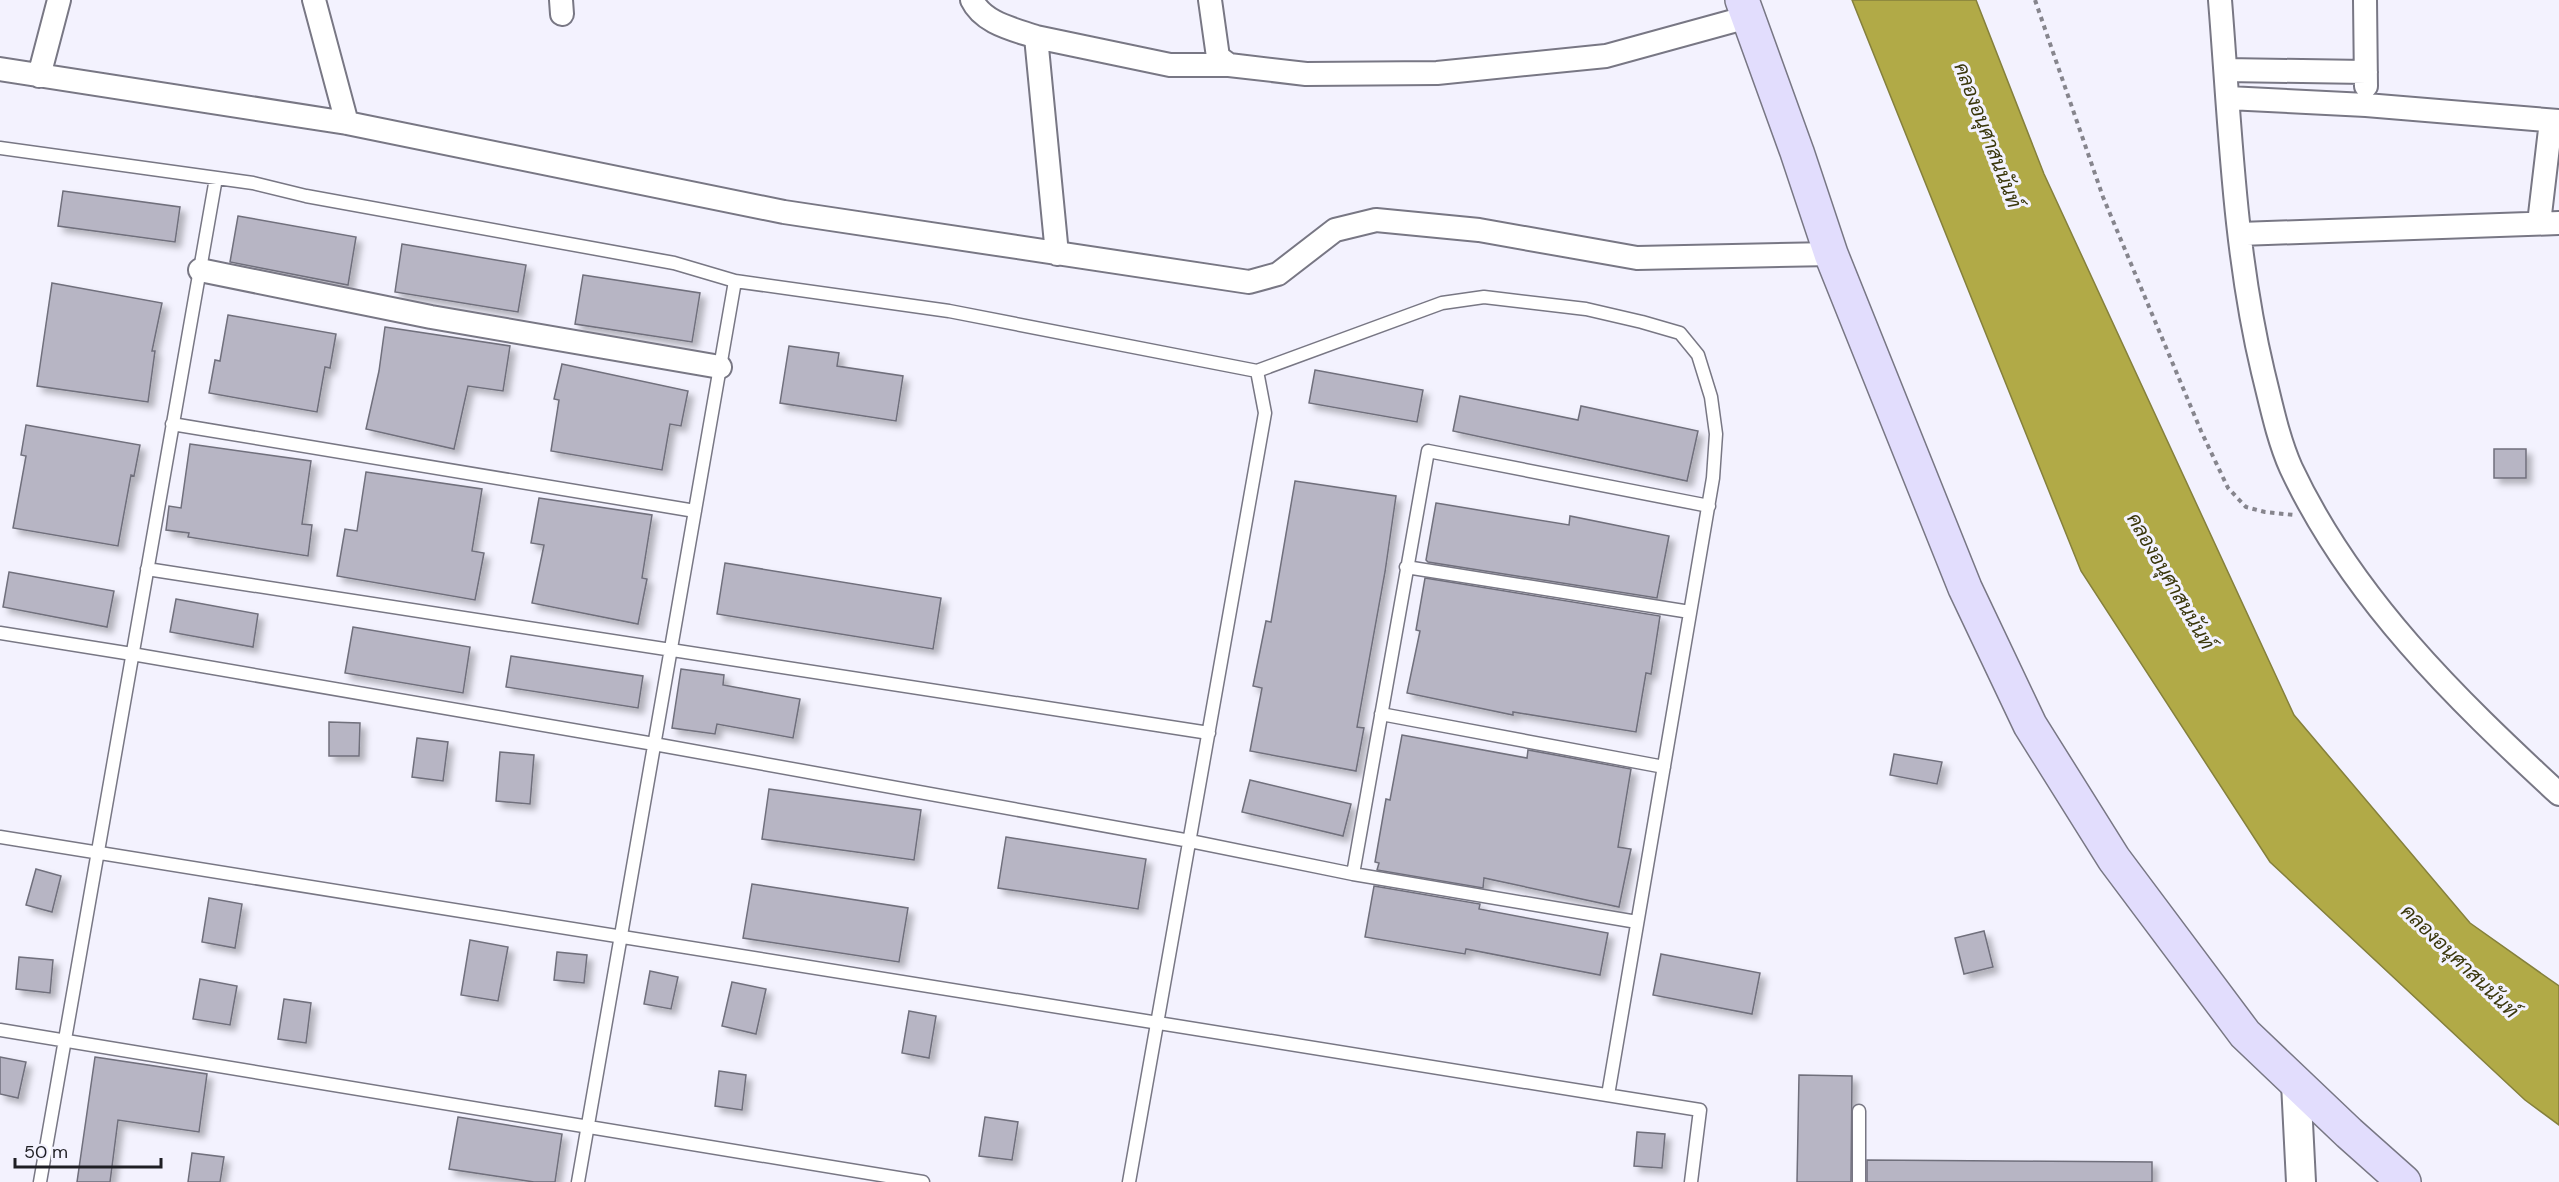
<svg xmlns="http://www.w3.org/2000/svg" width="2559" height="1182" font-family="'DM Sans',Sarabun,sans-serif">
<defs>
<filter id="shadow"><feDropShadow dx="5.5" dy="5.5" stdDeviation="3" flood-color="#0004"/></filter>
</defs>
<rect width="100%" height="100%" fill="#f3f2fe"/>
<path fill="#b1aa47" stroke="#85803c" stroke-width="1.5" d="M1852 0H1976L2044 174 2294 715 2470 923 2559 986V1125L2525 1100 2270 862 2081 571Z"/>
<path fill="#b7b5c4" stroke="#706f7c" stroke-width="1.5" filter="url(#shadow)" d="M63 191 180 207 175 242 58 226Z
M238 216 356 237 348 285 230 262Z
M402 244 526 265 518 312 395 292Z
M583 275 700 293 692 342 575 324Z
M52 283 162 303 152 351H155L148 402 37 386Z
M228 315 336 334 330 368 325 367 317 412 209 393 215 360 220 361Z
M385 327 510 346 503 391 468 386 454 449 366 429 379 371Z
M789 346 839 353 837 366 903 376 896 421 780 403Z
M562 364 688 391 681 426 670 424 662 470 551 451 559 400 554 399Z
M1315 370 1423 390 1417 422 1309 403Z
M1460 396 1578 420 1581 406 1698 431 1687 481 1453 431Z
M26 425 140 445 134 476 131 475 118 546 13 528 26 456 21 455Z
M190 444 311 461 302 524 312 525 308 556 188 537 189 533 166 530 169 506 181 508Z
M2494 449H2526V478H2494Z
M366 472 482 489 472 551 484 553 475 600 337 576 345 529 357 531Z
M1295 481 1396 496 1385 572 1357 727 1364 728 1356 771 1250 751 1262 688 1253 686 1266 621 1271 622Z
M539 498 652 515 642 578 647 579 638 624 532 603 544 545 531 543Z
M1436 503 1569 525 1570 516 1669 536 1657 598 1428 562 1426 560Z
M725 563 941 598 933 649 717 614Z
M9 572 114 591 107 627 3 607Z
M1425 578 1660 616 1651 674 1646 673 1636 732 1513 712V715L1407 693 1420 631 1416 630Z
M176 599 258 614 253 647 170 632Z
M353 627 470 647 463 693 345 673Z
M511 656 643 676 638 708 506 687Z
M681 669 724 675 723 685 800 699 793 738 717 724 715 734 672 728Z
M329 722 360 723 359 756H329Z
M1402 735 1527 758 1528 750 1631 769 1618 847 1631 849 1619 907 1484 878 1483 888 1377 870 1379 863 1375 862 1386 799 1390 800Z
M417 738 448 742 443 781 412 777Z
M500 752 534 755 530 804 496 801Z
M1894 754 1942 762 1937 784 1890 775Z
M1250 780 1351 804 1343 836 1242 812Z
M769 789 921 810 914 860 762 839Z
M1006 837 1146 859 1138 909 998 888Z
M36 869 61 876 52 912 26 905Z
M752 884 908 908 899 962 743 938Z
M1374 886 1480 904 1479 909 1608 933 1600 975 1466 949 1465 954 1365 937Z
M209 898 242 904 235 948 202 942Z
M1984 931 1993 967 1964 974 1955 938Z
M470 940 508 947 498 1001 461 995Z
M557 952 587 955 584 983 554 980Z
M1661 954 1760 973 1752 1014 1653 995Z
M19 957 53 960 50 993 16 989Z
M650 971 678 977 671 1009 644 1004Z
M200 979 237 986 230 1025 193 1019Z
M732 982 766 989 756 1034 722 1026Z
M284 999 311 1003 306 1043 278 1039Z
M909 1011 936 1016 929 1058 902 1053Z
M0 1057 26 1062 18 1098 0 1094Z
M95 1057 207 1074 199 1132 118 1120 110 1182H77Z
M719 1071 746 1075 742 1110 715 1106Z
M1799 1075 1852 1076 1851 1182H1797Z
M458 1117 562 1134 555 1182H534L449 1169Z
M985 1117 1018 1122 1012 1160 979 1156Z
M1637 1132 1665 1134 1662 1168 1634 1166Z
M192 1153 224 1157 220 1182H188Z
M1867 1160 2152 1162V1182H1867Z"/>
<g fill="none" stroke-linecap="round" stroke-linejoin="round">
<defs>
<path id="service" d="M0 148 253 183 306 196 674 263 735 281 949 311 1257 371 1442 303 1484 297 1586 309 1642 322 1680 333 1698 355 1711 397 1716 434 1713 478 1608 1095
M172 424 695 511
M1406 567 1690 612
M147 569 1209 733
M0 633 132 654 654 744 1190 841 1353 874 1637 922
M1381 714 1664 767
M0 837 1700 1110 1691 1182
M1353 874 1428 451 1709 506
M0 1030 923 1182
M40 1182 216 178
M578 1182 735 281
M1129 1182 1265 413 1257 371
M1859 1182V1111"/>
<path id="minor" d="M314 0 347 123
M561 0 562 14
M972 0C983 23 1013 29 1036 37L1057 254
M1210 0 1218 57 1229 65 1306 74 1437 73 1606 56 1748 17
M2220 0C2230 124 2234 251 2263 372 2271 404 2278 439 2291 468 2352 598 2455 698 2559 794
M2365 0 2366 86
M1036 37 1170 65H1229
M0 69 347 123 784 212 1249 282 1278 274 1335 230 1376 220 1479 230 1637 258 1831 254
M2226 70 2366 72
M39 76 59 0
M2228 98 2366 105 2559 121
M2539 223 2551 121
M2240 234 2559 223
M200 270 431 317 720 367"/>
<path id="tertiary" d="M2296 1083 2301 1182"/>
<path id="secondary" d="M1742 0 1797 152 1831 254 1965 588 2030 725 2114 859 2245 1034 2349 1133 2404 1182"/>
</defs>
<use href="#service" stroke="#787784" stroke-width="15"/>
<use href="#minor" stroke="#787784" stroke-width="26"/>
<use href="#tertiary" stroke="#787784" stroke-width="32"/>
<use href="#secondary" stroke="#787784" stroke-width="36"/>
<path stroke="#86858d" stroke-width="4" stroke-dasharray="4.5 4.5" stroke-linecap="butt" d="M2035 0 2103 197 2201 431 2228 488 2246 507 2265 512 2294 515"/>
<use href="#service" stroke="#fff" stroke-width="12"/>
<use href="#minor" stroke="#fff" stroke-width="22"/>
<use href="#tertiary" stroke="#fff" stroke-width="28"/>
<use href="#secondary" stroke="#e2ddfd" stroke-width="33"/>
</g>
<g text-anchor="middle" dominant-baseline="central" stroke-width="6" stroke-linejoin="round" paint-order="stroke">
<g font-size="20" font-style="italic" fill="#3a370c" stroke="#f3f2fe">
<text transform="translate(1988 135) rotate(69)">คลองอนุศาสนนันท์</text>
<text transform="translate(2171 581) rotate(60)">คลองอนุศาสนนันท์</text>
<text transform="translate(2460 961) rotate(44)">คลองอนุศาสนนันท์</text>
</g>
</g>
<path d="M15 1158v9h146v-9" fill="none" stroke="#1f1f24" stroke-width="3"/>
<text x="24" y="1158" font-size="18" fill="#1f1f24" stroke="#f3f2fe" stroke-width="4.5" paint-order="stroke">50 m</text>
</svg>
